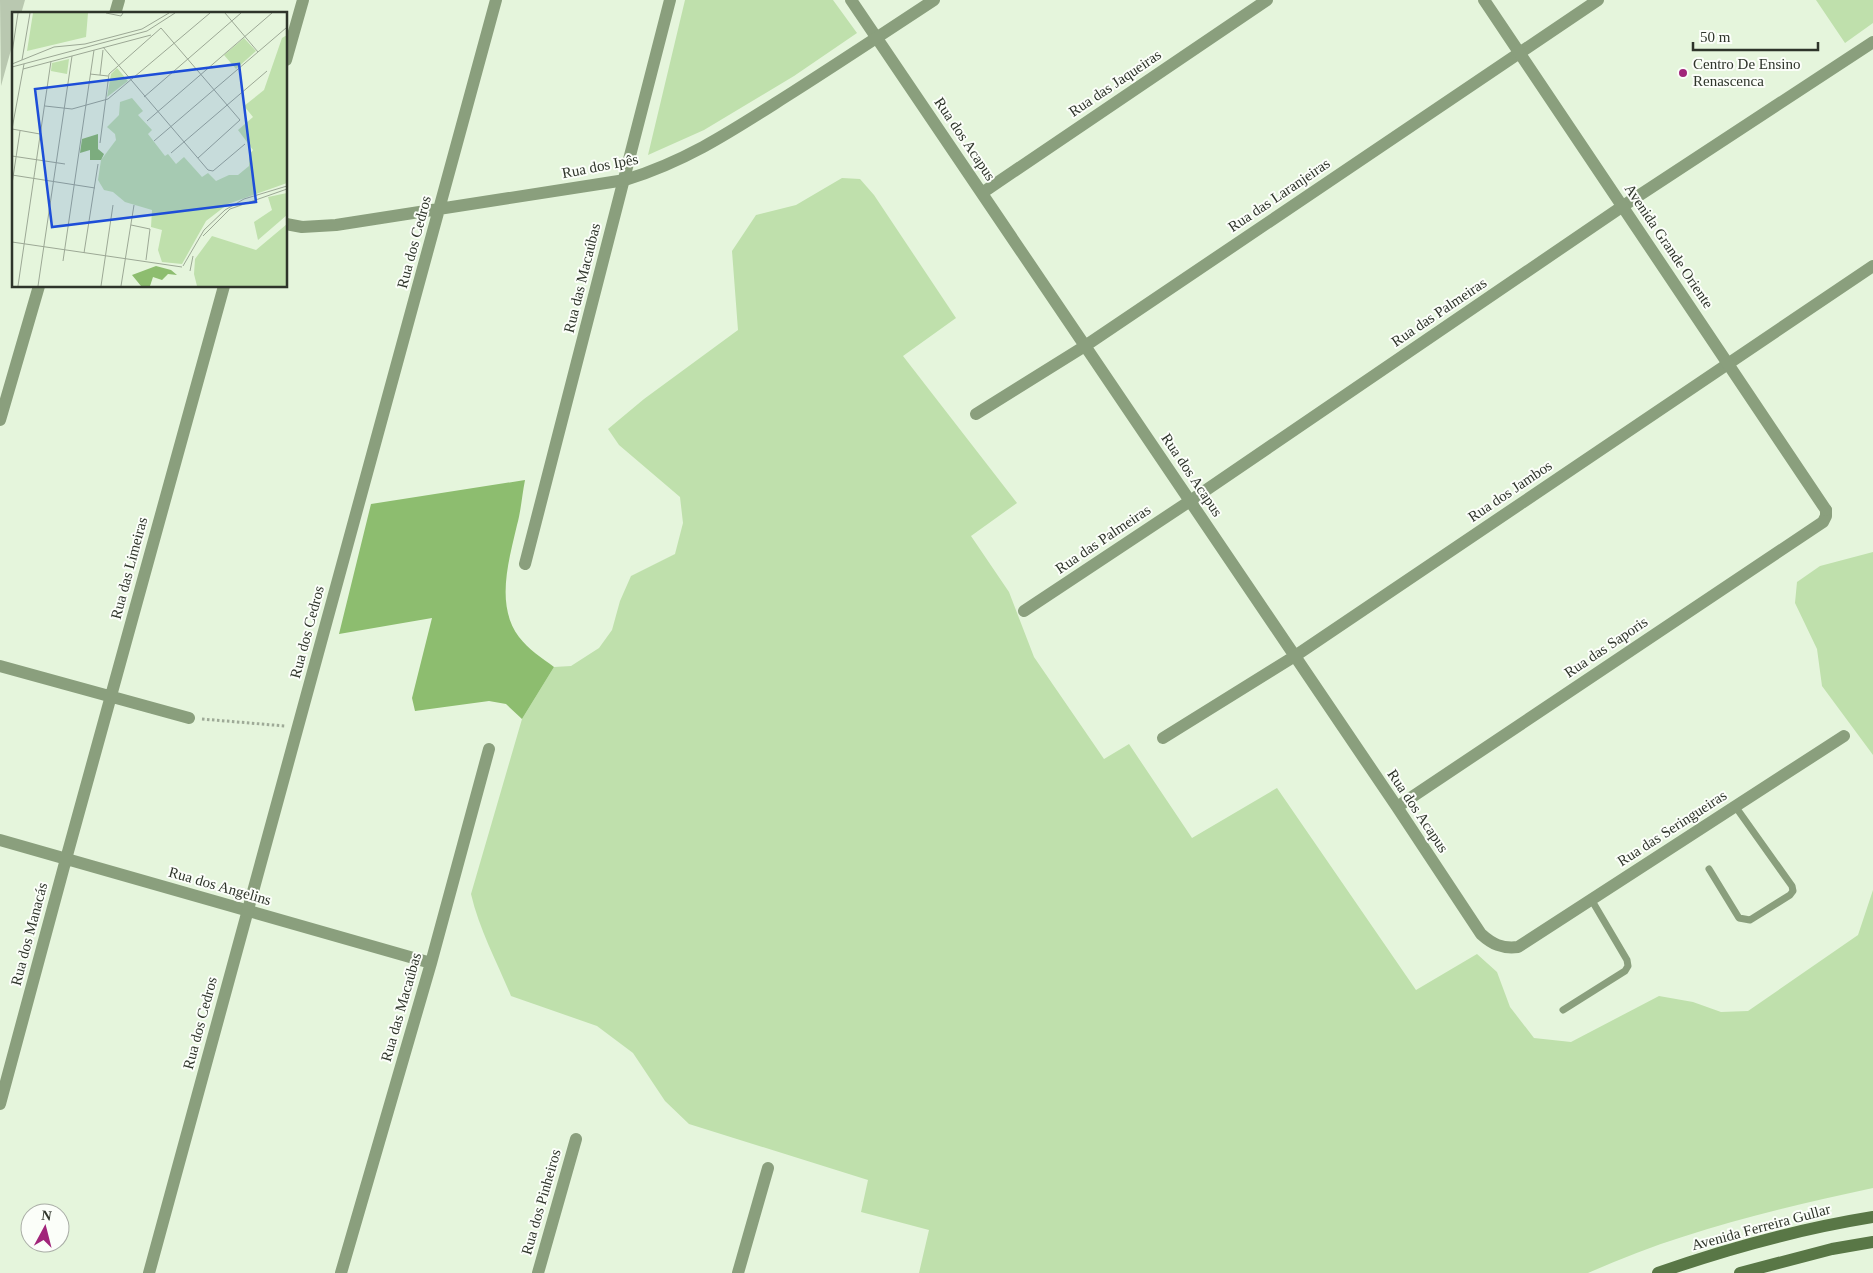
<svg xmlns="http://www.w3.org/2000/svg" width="1873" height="1273" font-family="'Times New Roman',serif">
<rect width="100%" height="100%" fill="#e5f5dc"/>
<path fill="#bfe0ac" d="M685 0H833L857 33 794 76 704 130 648 155Z
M1816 0H1873V23L1845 43Z
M842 178 860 179 874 195 956 318 903 356 1017 503 971 536 1009 592 1034 657 1104 759 1129 744 1192 838 1277 788 1416 990 1477 954 1497 972 1510 1007 1534 1038 1571 1042 1659 996 1693 1002 1721 1012 1748 1011 1858 935 1873 890V1188C1775 1209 1679 1232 1588 1273H919L929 1230 861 1212 868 1180 689 1124 665 1101 633 1053 597 1026 511 996C497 962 479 929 471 894L522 719 554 667 571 666 599 648 612 630 620 601 631 576 675 554 683 523 680 497 619 445 608 429 644 399 738 330 732 251 756 215 796 205Z
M1873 552V755L1822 686 1817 649 1795 603 1797 582 1820 566Z"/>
<path fill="#8dbd6f" d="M525 480C522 495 521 511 517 525 509 560 495 605 519 637 528 649 542 658 554 667L522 719 506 704 489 701 415 711 412 698 432 618 339 634 371 504Z"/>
<path fill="#b9c8b0" d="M0 0H25L21 14H14V39L1 86Z"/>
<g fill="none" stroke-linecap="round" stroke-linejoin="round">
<path stroke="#9eaa97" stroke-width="3" stroke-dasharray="2.5 2.5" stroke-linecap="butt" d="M202 719 285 726"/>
<path stroke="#8a9f7d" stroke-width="7" d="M1709 869 1739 918 1750 920 1790 895 1793 891 1792 886 1735 806
M1563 1010 1625 971 1628 966 1627 960 1591 899"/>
<path stroke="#8a9f7d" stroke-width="12" d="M851 0 1397 807 1481 934C1492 944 1502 949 1518 947L1844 736
M286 60 303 0
M982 193 1267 0
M976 414 1085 346 1598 0
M525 564 670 0
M1024 611 1190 501 1623 206 1873 42
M0 666 189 718
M1163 738 1295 656 1873 266
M1397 807 1823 522 1826 516V510
M0 840 431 963
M0 1104 66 859 224 286
M341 1273 431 963 489 749
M538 1273 576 1139
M738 1273 768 1168"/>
<path stroke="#8a9f7d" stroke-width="12" d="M1484 0 1826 510
M115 14 119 0
M286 224 302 227 336 225 625 180C690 160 736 128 793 92 840 62 887 31 934 0
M0 420 39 286
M149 1273 496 0"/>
<path stroke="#597746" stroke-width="12" d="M1658 1273C1729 1248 1799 1229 1873 1217
M1740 1273 1832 1249 1873 1242"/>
</g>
<circle fill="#a1257a" stroke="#fbfef9" stroke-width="2" cx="1683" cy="73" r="5"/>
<g text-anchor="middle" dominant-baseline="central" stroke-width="4" stroke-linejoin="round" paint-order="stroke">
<g font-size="15" fill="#2e342a" stroke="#fbfef9" text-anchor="start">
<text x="1693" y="64">Centro De Ensino<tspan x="1693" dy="17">Renascenca</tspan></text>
</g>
<g font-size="15" fill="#2e342a" stroke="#fbfef9">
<text transform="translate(1115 83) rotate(-34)">Rua das Jaqueiras</text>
<text transform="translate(965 139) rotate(56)">Rua dos Acapus</text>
<text transform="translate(600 166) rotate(-11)">Rua dos Ipês</text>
<text transform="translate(1279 195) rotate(-34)">Rua das Laranjeiras</text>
<text transform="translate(414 242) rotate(-75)">Rua dos Cedros</text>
<text transform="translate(1669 246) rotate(56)">Avenida Grande Oriente</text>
<text transform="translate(582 278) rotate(-76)">Rua das Macaúbas</text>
<text transform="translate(1439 312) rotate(-34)">Rua das Palmeiras</text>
<text transform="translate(1192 475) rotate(56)">Rua dos Acapus</text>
<text transform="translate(1510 491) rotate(-34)">Rua dos Jambos</text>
<text transform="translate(1103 539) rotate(-34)">Rua das Palmeiras</text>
<text transform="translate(129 568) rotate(-75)">Rua das Limeiras</text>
<text transform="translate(307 632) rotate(-75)">Rua dos Cedros</text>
<text transform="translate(1606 647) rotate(-34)">Rua das Saporis</text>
<text transform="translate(1418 811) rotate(56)">Rua dos Acapus</text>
<text transform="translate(1672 828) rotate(-33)">Rua das Seringueiras</text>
<text transform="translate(220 886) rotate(16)">Rua dos Angelins</text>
<text transform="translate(29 934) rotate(-75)">Rua dos Manacás</text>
<text transform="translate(401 1007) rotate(-74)">Rua das Macaúbas</text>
<text transform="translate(200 1023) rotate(-75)">Rua dos Cedros</text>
<text transform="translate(541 1202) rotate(-74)">Rua dos Pinheiros</text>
<text transform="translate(1761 1227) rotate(-15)">Avenida Ferreira Gullar</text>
</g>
</g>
<g transform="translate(12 12)">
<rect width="275" height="275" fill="#e5f5dc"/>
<path d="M21 1H76L74 25 15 39ZM275 23V171L216 192 194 209 170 252 150 250 146 238 150 218 139 215 140 198 113 190 101 180 92 178 86 168 89 148 104 128 103 122 95 115 107 103 108 90 120 86 131 99 126 103 140 118 136 122 153 144 156 142 164 152 172 145 190 165 196 161 204 169 217 163H226L237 154V143L241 138 226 118 241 105 232 94 252 78 270 26ZM232 26 244 39 224 57 212 43ZM57 47 55 62 39 59 40 51ZM105 56 116 69 95 85 99 62ZM275 181V203L246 228 242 210 260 198 256 185ZM275 212V274H185L182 262 183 247 200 224 244 238Z" fill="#bfe0ac"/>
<path d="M86 122V137L92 142 89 148H78V138L68 141 70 127ZM144 254 159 258 165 263 156 262 150 268 141 265 138 274H129L120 263Z" fill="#8dbd6f"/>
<path fill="none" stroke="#9ca895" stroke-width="1" d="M94 1 109 4 111 1M213 1 246 40M91 35 196 158 201 159 233 132M0 41 6 1M10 48 18 1M0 52 42 35 73 32 130 17 157 1M12 52 0 117 28 122M0 55 135 19 163 1M11 57 139 23M78 62 96 64M88 63 91 38M132 85 229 1M33 94 60 97 96 87 198 1M135 109 260 1M142 129 274 16M88 131 97 62 149 16 228 108 186 146M159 141 255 59M0 144 53 152M0 163 83 176M0 172 8 119M119 213 138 217 134 248M191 224 218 197 275 177M0 230 170 255M72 241 86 152M51 249 82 38M171 254 192 218 213 198 232 187 275 174M178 259 181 244M6 274 39 49M26 274 60 44M89 274 101 193M109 274 122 193"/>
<path fill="#1d4ed8" fill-opacity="0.15" stroke="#1d4ed8" stroke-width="2.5" d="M227 52 244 190 40 215 23 77Z"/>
<rect width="275" height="275" fill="none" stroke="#2e342a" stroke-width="2.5"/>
</g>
<g transform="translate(45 1228) rotate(7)"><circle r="24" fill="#fbfef9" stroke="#a9ada6"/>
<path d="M0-4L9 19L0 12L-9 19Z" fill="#a1257a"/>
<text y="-8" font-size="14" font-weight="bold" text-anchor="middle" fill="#2e342a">N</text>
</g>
<path d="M1693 42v8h125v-8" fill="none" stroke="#2e342a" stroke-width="2.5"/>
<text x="1700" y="42" font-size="15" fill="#2e342a" stroke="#fbfef9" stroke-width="4" paint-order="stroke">50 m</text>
</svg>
